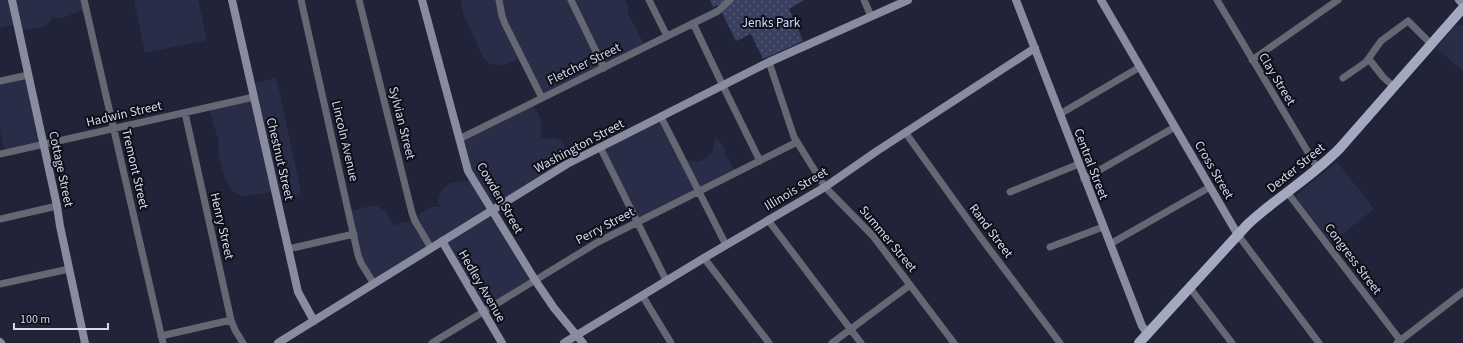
<svg xmlns="http://www.w3.org/2000/svg" width="1463" height="343" font-family="'Source Sans 3',sans-serif">
<defs>
<pattern id="park-dots" width="8" height="8" patternUnits="userSpaceOnUse"><rect width="8" height="8" fill="#393f5e"/><path d="M2 2h.1M6 6h.1" fill="none" stroke="#555a75" stroke-width="1.8" stroke-linecap="round"/></pattern>
</defs>
<rect width="100%" height="100%" fill="#212439"/>
<path fill="#292d47" d="M0 0H87L89 9 75 13 63 18 52 17 48 24 41 28 23 30 20 23 0 28Z
M134 0H198L207 40 145 53Z
M461 0H625L628 5V13L645 46 543 97 521 58 502 66 488 63 483 57 463 13Z
M1455 25H1463V71L1436 48Z
M31 74 47 143 5 152 0 131V80Z
M275 78 278 85 301 193 293 199 279 201 275 190 262 194 243 196 232 191 225 178 218 154 219 142 209 109 254 98V83Z
M533 103 541 120V137L544 139 555 138 562 141 573 160 493 209 534 277 487 312 444 240 375 282 361 256 351 211 370 206H377L386 212 394 226 401 223 415 220 416 216 432 207H441L438 202 439 197 444 187 451 183 466 181 473 177 462 141Z
M663 116 679 144 686 160 700 162 712 153 716 137 724 147 725 154 736 172 640 221 603 146Z
M1337 162 1374 209 1331 243 1295 196Z"/>
<path fill="url(#park-dots)" d="M710 0H804L789 9 803 41 763 59 751 34 736 41 718 5 713 7Z"/>
<g fill="none" stroke-linecap="round" stroke-linejoin="round">
<path stroke="#656773" stroke-width="7" d="M84 0 163 343
M301 0 358 255 361 263 374 284
M359 0 412 213 415 221 431 248
M499 0 502 16 505 24 542 98
M571 0 604 68
M649 0 667 36
M864 0 871 16
M1217 0 1318 169
M693 23 723 86 760 161
M1369 59 1383 77 1394 87
M1252 60 1338 0
M769 62 794 137 825 187 873 236 954 343
M1343 78 1366 62 1381 41 1408 21 1431 44
M0 81 28 75
M185 113 231 320 235 330 243 343
M1060 114 1140 67
M661 117 726 245
M905 132 981 238 1060 343
M459 139 718 11 730 0
M600 147 666 280
M0 154 254 97
M1084 179 1175 127
M1010 192 1079 164
M1287 192 1400 340
M0 219 57 206
M768 220 861 343
M1238 235 1319 343
M1110 244 1210 187
M1050 247 1103 227
M288 249 354 234
M704 258 769 343
M0 284 69 269
M1190 288 1232 343
M642 295 671 343
M161 336 231 320
M432 343 598 242 797 142
M832 343 910 285
M1397 343 1463 292"/>
<path stroke="#898c9e" stroke-width="8" d="M12 0 57 206 60 226 85 343
M232 0 298 292 314 321
M422 0 468 171 535 280 554 308 583 343
M1016 0 1142 326 1148 334
M1101 0 1238 235
M1459 0 1463 4
M442 241 502 343
M0 342 1 343
M278 343 567 164 769 62 908 0
M564 343 704 258 825 187 877 151 1035 48"/>
<path stroke="#a4a9c0" stroke-width="10" d="M1139 343 1247 225C1277 197 1312 177 1340 148L1463 8"/>
</g>
<g text-anchor="middle" dominant-baseline="central" stroke-width="4" stroke-linejoin="round" paint-order="stroke">
<g font-size="13" fill="#d7ddfb" stroke="#0c0e18">
<text x="771" y="23">Jenks Park</text>
</g>
<g font-size="13" fill="#d6d9e8" stroke="#0c0e18">
<text transform="translate(584 64) rotate(-26)">Fletcher Street</text>
<text transform="translate(1277 79) rotate(59)">Clay Street</text>
<text transform="translate(124 114) rotate(-13)">Hadwin Street</text>
<text transform="translate(402 123) rotate(76)">Sylvian Street</text>
<text transform="translate(345 141) rotate(77)">Lincoln Avenue</text>
<text transform="translate(579 146) rotate(-28)">Washington Street</text>
<text transform="translate(280 159) rotate(77)">Chestnut Street</text>
<text transform="translate(1091 164) rotate(69)">Central Street</text>
<text transform="translate(1296 168) rotate(-39)">Dexter Street</text>
<text transform="translate(61 169) rotate(78)">Cottage Street</text>
<text transform="translate(135 169) rotate(77)">Tremont Street</text>
<text transform="translate(1214 170) rotate(60)">Cross Street</text>
<text transform="translate(796 189) rotate(-31)">Illinois Street</text>
<text transform="translate(500 198) rotate(60)">Cowden Street</text>
<text transform="translate(222 226) rotate(77)">Henry Street</text>
<text transform="translate(605 226) rotate(-28)">Perry Street</text>
<text transform="translate(991 231) rotate(53)">Rand Street</text>
<text transform="translate(888 239) rotate(50)">Summer Street</text>
<text transform="translate(1353 259) rotate(53)">Congress Street</text>
<text transform="translate(482 286) rotate(60)">Hedley Avenue</text>
</g>
</g>
<path d="M14 323v6h94v-6" fill="none" stroke="#d6d9e8" stroke-width="2"/>
<text x="20" y="323" font-size="12" fill="#d6d9e8" stroke="#0c0e18" stroke-width="3" paint-order="stroke">100 m</text>
</svg>
